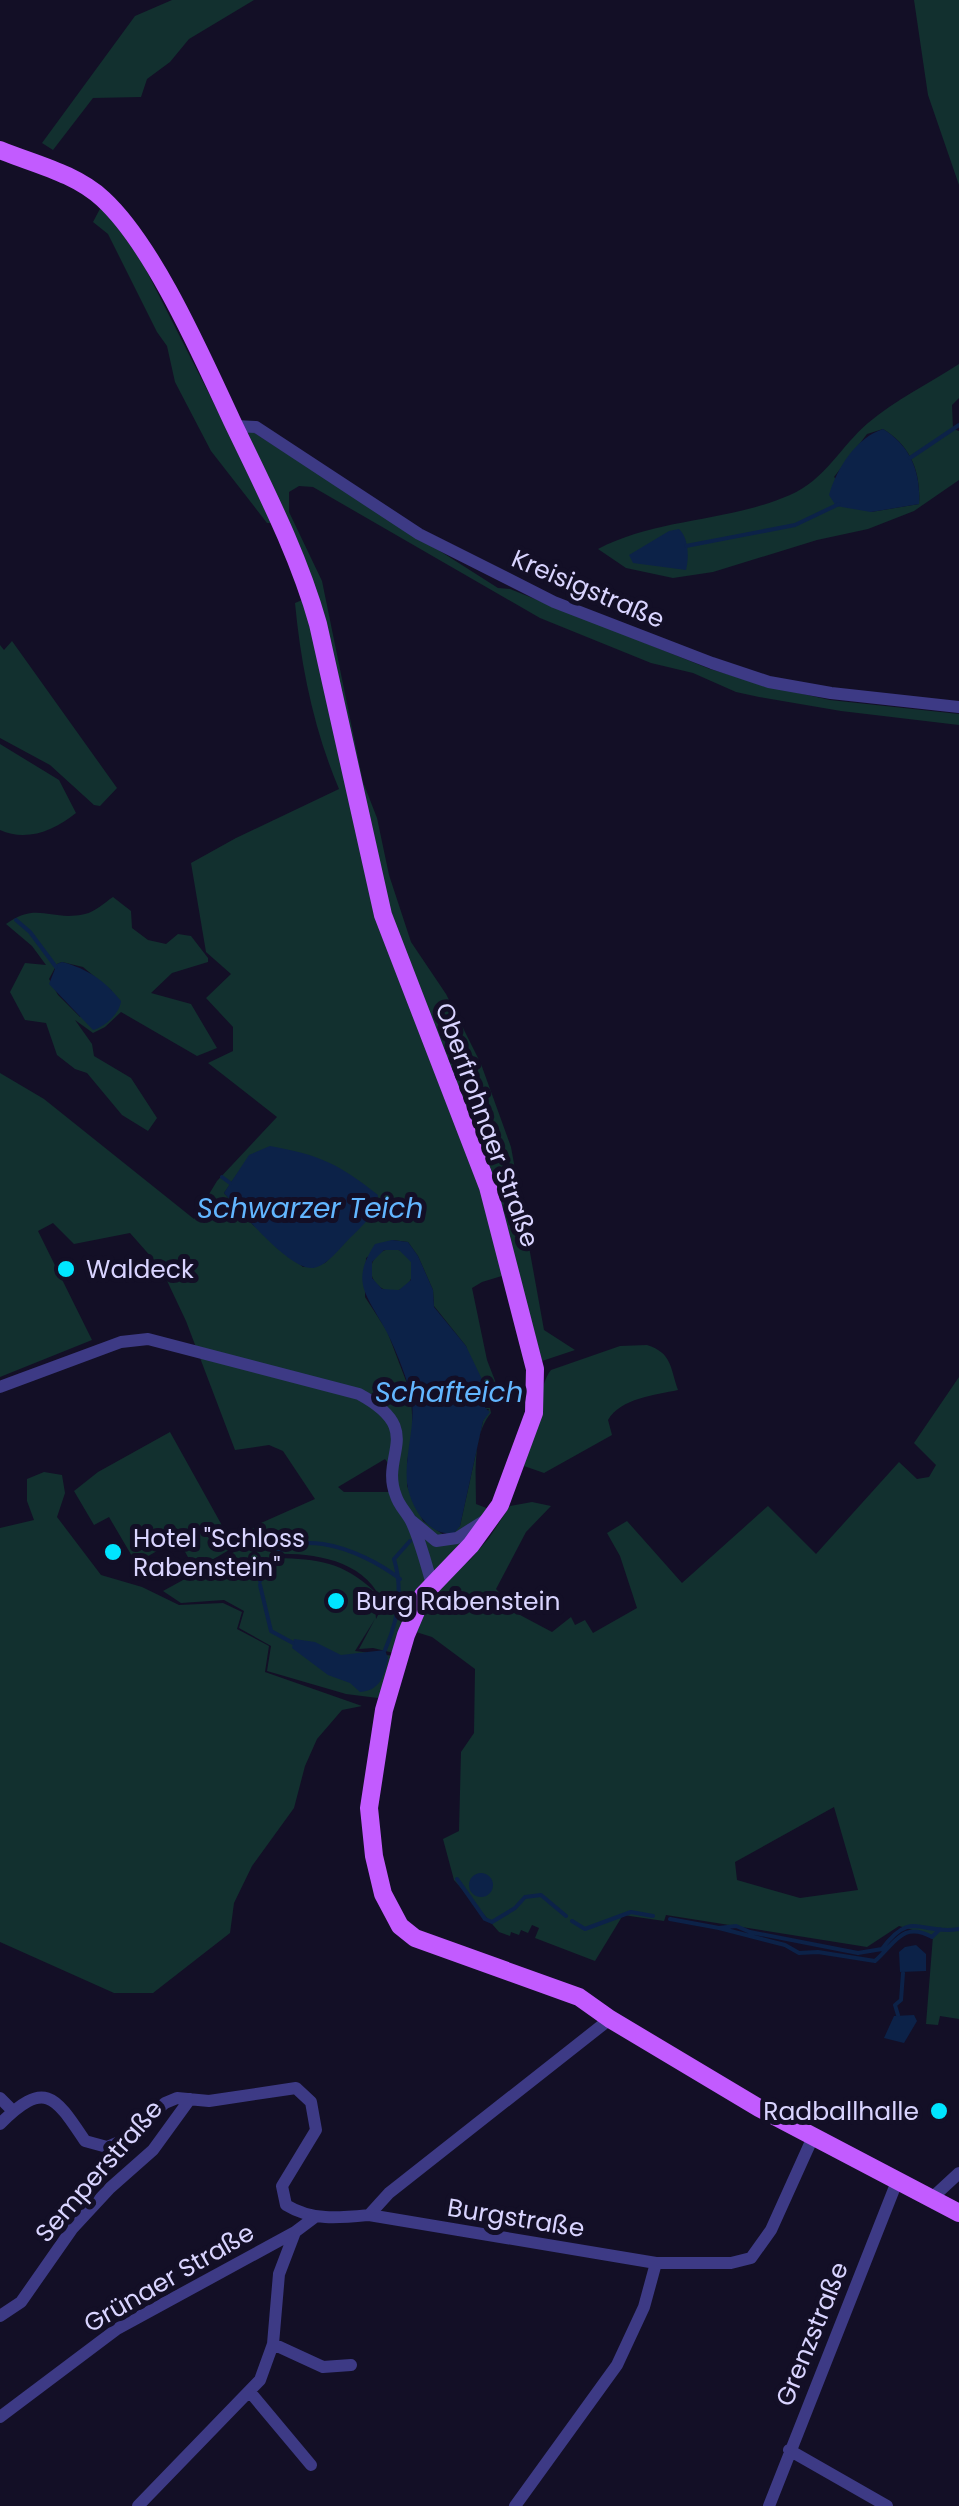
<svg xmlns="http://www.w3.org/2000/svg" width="959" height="2506" font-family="Poppins,sans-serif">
<rect width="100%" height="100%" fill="#130f26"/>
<path fill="#12302f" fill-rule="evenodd" d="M172 0H254L189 39 170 62 147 79 141 97 93 98 53 150 42 143 135 16Z
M914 0H959V185L928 95Z
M102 205 142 262 227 429 253 432 498 588 510 589 710 669 767 686 830 700 959 714V725L841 711 759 697 736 692 693 673 651 663 540 618 313 487 299 486 289 492V512L322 581 363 782 377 818 389 875 411 942 446 994 481 1064 511 1147 544 1330 575 1350 542 1361 518 1271 482 1282 472 1288 487 1360 499 1391 485 1402V1408H490L491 1413C472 1435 476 1476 476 1504L489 1509 394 1653 373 1648 359 1649 375 1619 355 1651 394 1656 378 1698 346 1694 267 1671 271 1646 239 1628 244 1611 224 1600 181 1603 163 1591 236 1551 231 1538 260 1525 269 1538 270 1548 271 1537 261 1523 315 1499 283 1451 269 1445 235 1450 186 1321 161 1268 130 1233 74 1244 53 1223 38 1231 92 1340 0 1377V1073L44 1099 194 1219 217 1181 277 1117 208 1063 233 1051V1027L206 998 231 974 206 952 191 863 236 838 339 789C314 730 301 667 295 603L314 595 285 523H267L211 451 175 382 167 346 157 332 108 234 93 222ZM242 1167 377 1209 325 1263 303 1267 253 1225 224 1193ZM392 1240 408 1242 418 1256 433 1290 434 1306 466 1346 485 1409H489L483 1421 460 1526 444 1535 423 1521 407 1486V1461L413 1435 411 1394 387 1331 365 1297 366 1258ZM385 1459 392 1469 391 1492H344L338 1487ZM271 1554C313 1552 368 1560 383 1605L376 1619 374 1591C343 1562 318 1559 277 1558Z
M959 364V398L952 405 953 429 959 431V480L914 511 868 529 817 540 713 572 673 578 626 568 598 549C657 518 728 522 790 495 825 480 841 446 868 423 895 400 930 383 959 364ZM883 429C911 446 921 472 919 504L871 512 834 477 867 434Z
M12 641 117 788 100 806 94 805 50 765 0 738V645L4 650Z
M0 744 59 780 76 813C54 831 26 842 0 830Z
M113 897 131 911 132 928 148 940 166 944 178 934 191 936 208 958V962L172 973 151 993 191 1004 217 1048 197 1056 121 1012 105 1027 93 1033 75 1020 92 1044 94 1056 131 1078 157 1118 148 1131 122 1115 87 1073 75 1069 57 1055 46 1023 25 1020 10 992 25 963 46 965 32 946 6 924C38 901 50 922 85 914 95 912 104 903 113 897ZM62 962 83 967 112 991 80 1017 58 995 49 979 57 964Z
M371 1270a21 21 0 1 1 42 0a21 21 0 1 1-42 0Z
M647 1345C672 1353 670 1367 678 1390 655 1395 621 1398 608 1420L612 1435 544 1473 524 1466C530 1445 540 1381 551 1370L620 1346Z
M959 1377V2019L940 2016 938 2025 926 2024 933 1936 899 1926 867 1947 666 1915 664 1921 623 1915 595 1961 535 1938 539 1928 532 1925 528 1933 521 1930 519 1935 511 1932 510 1936 499 1932 454 1880 443 1839 459 1831 461 1752 474 1733 475 1669 432 1637 416 1632 430 1595 443 1579 469 1561 489 1538 510 1506 532 1502 551 1506 526 1532 496 1589 520 1615 552 1632 571 1617 575 1625 585 1620 593 1633 637 1608 620 1556 607 1533 627 1521 682 1583 768 1506 816 1554 899 1462 917 1479 929 1477 936 1465 914 1443ZM834 1807 858 1890 800 1898 737 1880 735 1862Z
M170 1432 234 1547 180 1579 174 1569 189 1559 178 1539 136 1563 109 1517 94 1525 74 1491 98 1472Z
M44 1472 62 1475 65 1493 57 1517 101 1575 142 1587 179 1605 223 1603 242 1612 237 1629 269 1646 265 1672 362 1706 342 1710 317 1739 305 1766 294 1808 252 1866 234 1903 230 1933 153 1993H114L0 1942V1528L34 1520 27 1501V1479Z"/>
<path fill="#0c2248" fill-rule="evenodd" d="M883 429C911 446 921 473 919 504L871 512 836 506 829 495C837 468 856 438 883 429Z
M679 529C689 538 689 558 686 570L633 563 629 555 669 531Z
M62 962C88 969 104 980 121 1001 120 1013 105 1027 93 1030L49 984 57 964Z
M270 1146C320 1155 339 1164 378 1195 376 1215 363 1225 349 1239 339 1249 327 1266 313 1268 289 1270 240 1210 224 1193L249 1155Z
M392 1240 408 1242 418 1256 433 1290 434 1307 466 1346 489 1394 485 1408 490 1412 483 1421 460 1526 454 1533C428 1537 410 1506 407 1483 404 1452 418 1422 410 1391 404 1371 394 1345 384 1327 365 1293 351 1281 375 1244ZM384 1250H399L411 1262V1280L399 1290 382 1289 372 1278V1262Z
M294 1639 315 1642 341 1655 385 1650 388 1658C384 1676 381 1690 360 1692L350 1683 328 1675 292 1648Z
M469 1885a12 12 0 1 1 24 0a12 12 0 1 1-24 0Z
M916 1945 926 1954V1971L900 1972 899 1952 905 1947Z
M914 2015 917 2021 904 2043 884 2038 894 2016Z"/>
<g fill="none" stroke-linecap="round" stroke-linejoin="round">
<path stroke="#0c2248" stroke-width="4" d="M910 458 959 425
M686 546 795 525 839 504
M16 920 30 932 56 967
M222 1177 230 1183
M260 1581C278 1514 363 1550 400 1579
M260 1585 271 1631 293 1643
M385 1650C398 1621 403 1589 394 1559L410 1541
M457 1879 485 1919 492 1922 515 1908 525 1897 541 1895 566 1916
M670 1919 719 1928 736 1926 750 1932 858 1953 882 1949C912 1908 921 1936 959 1929
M572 1921 585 1929 631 1912 653 1916
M719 1928 785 1945 799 1953 818 1952 875 1961C896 1942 903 1921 932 1937L940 1929
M898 2015 895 2005 901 2000 903 1973"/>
<path stroke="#3d3a85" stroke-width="12" d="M235 426 256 427 419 534 554 602 712 663 769 682 831 693 959 707
M0 1387 121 1342 148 1339 359 1394C427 1431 379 1454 396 1496 399 1506 408 1514 412 1523 421 1543 426 1564 432 1584
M412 1521 436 1541 457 1538 484 1521
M0 2098 13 2111
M0 2124C45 2079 55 2096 85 2141L107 2147 119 2142 165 2103 177 2098 209 2101 296 2088 311 2102 316 2130 282 2186 286 2205C312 2221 339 2218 369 2215L656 2263H731L751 2258 771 2230 813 2137
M933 2197 959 2173
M369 2215 389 2193 610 2019
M0 2316 21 2302 72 2229 110 2188 153 2150 190 2099
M273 2344 323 2367 351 2365
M250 2392 311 2465
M0 2417 117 2329 295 2232 315 2217
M789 2450 887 2506
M138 2506 260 2380 273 2344 279 2274 295 2232
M515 2506 617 2365 644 2307 656 2263
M769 2506 898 2179"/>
<path stroke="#c25bff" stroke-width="18" d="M0 150C34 164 75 173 103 199 154 246 202 357 232 421 264 488 298 553 318 624L383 915 488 1187 535 1369 534 1413 500 1505 471 1545 423 1595 406 1635 384 1710 369 1808 374 1856 383 1894 400 1926 415 1938 579 1997 610 2019 759 2108 959 2213"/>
</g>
<g fill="#00e5ff" stroke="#130f26" stroke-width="4">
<circle cx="66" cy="1269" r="10"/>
<circle cx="113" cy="1552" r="10"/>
<circle cx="336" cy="1601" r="10"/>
<circle cx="939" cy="2111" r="10"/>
</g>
<g text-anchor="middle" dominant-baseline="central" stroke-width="10" stroke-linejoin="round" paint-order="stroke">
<g font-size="25" fill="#d9d4ff" stroke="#130f26">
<text transform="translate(588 589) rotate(23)">Kreisigstraße</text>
<text transform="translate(487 1125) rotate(70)">Oberfrohnaer Straße</text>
<text transform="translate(99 2171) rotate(-49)">Semperstraße</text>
<text transform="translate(516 2218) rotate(9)">Burgstraße</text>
<text transform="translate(169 2278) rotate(-30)">Grünaer Straße</text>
<text transform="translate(812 2334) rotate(-68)">Grenzstraße</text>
</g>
<g font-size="25" fill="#d9d4ff" stroke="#130f26" text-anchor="start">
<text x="86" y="1269">Waldeck</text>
<text x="133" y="1538">Hotel "Schloss<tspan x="133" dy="29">Rabenstein"</tspan></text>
<text x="356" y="1601">Burg Rabenstein</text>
<text x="919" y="2111" text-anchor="end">Radballhalle</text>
</g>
<g font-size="28" font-style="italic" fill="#62b6ff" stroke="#130f26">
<text x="310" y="1208">Schwarzer Teich</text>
<text x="449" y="1392">Schafteich</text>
</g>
</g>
</svg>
